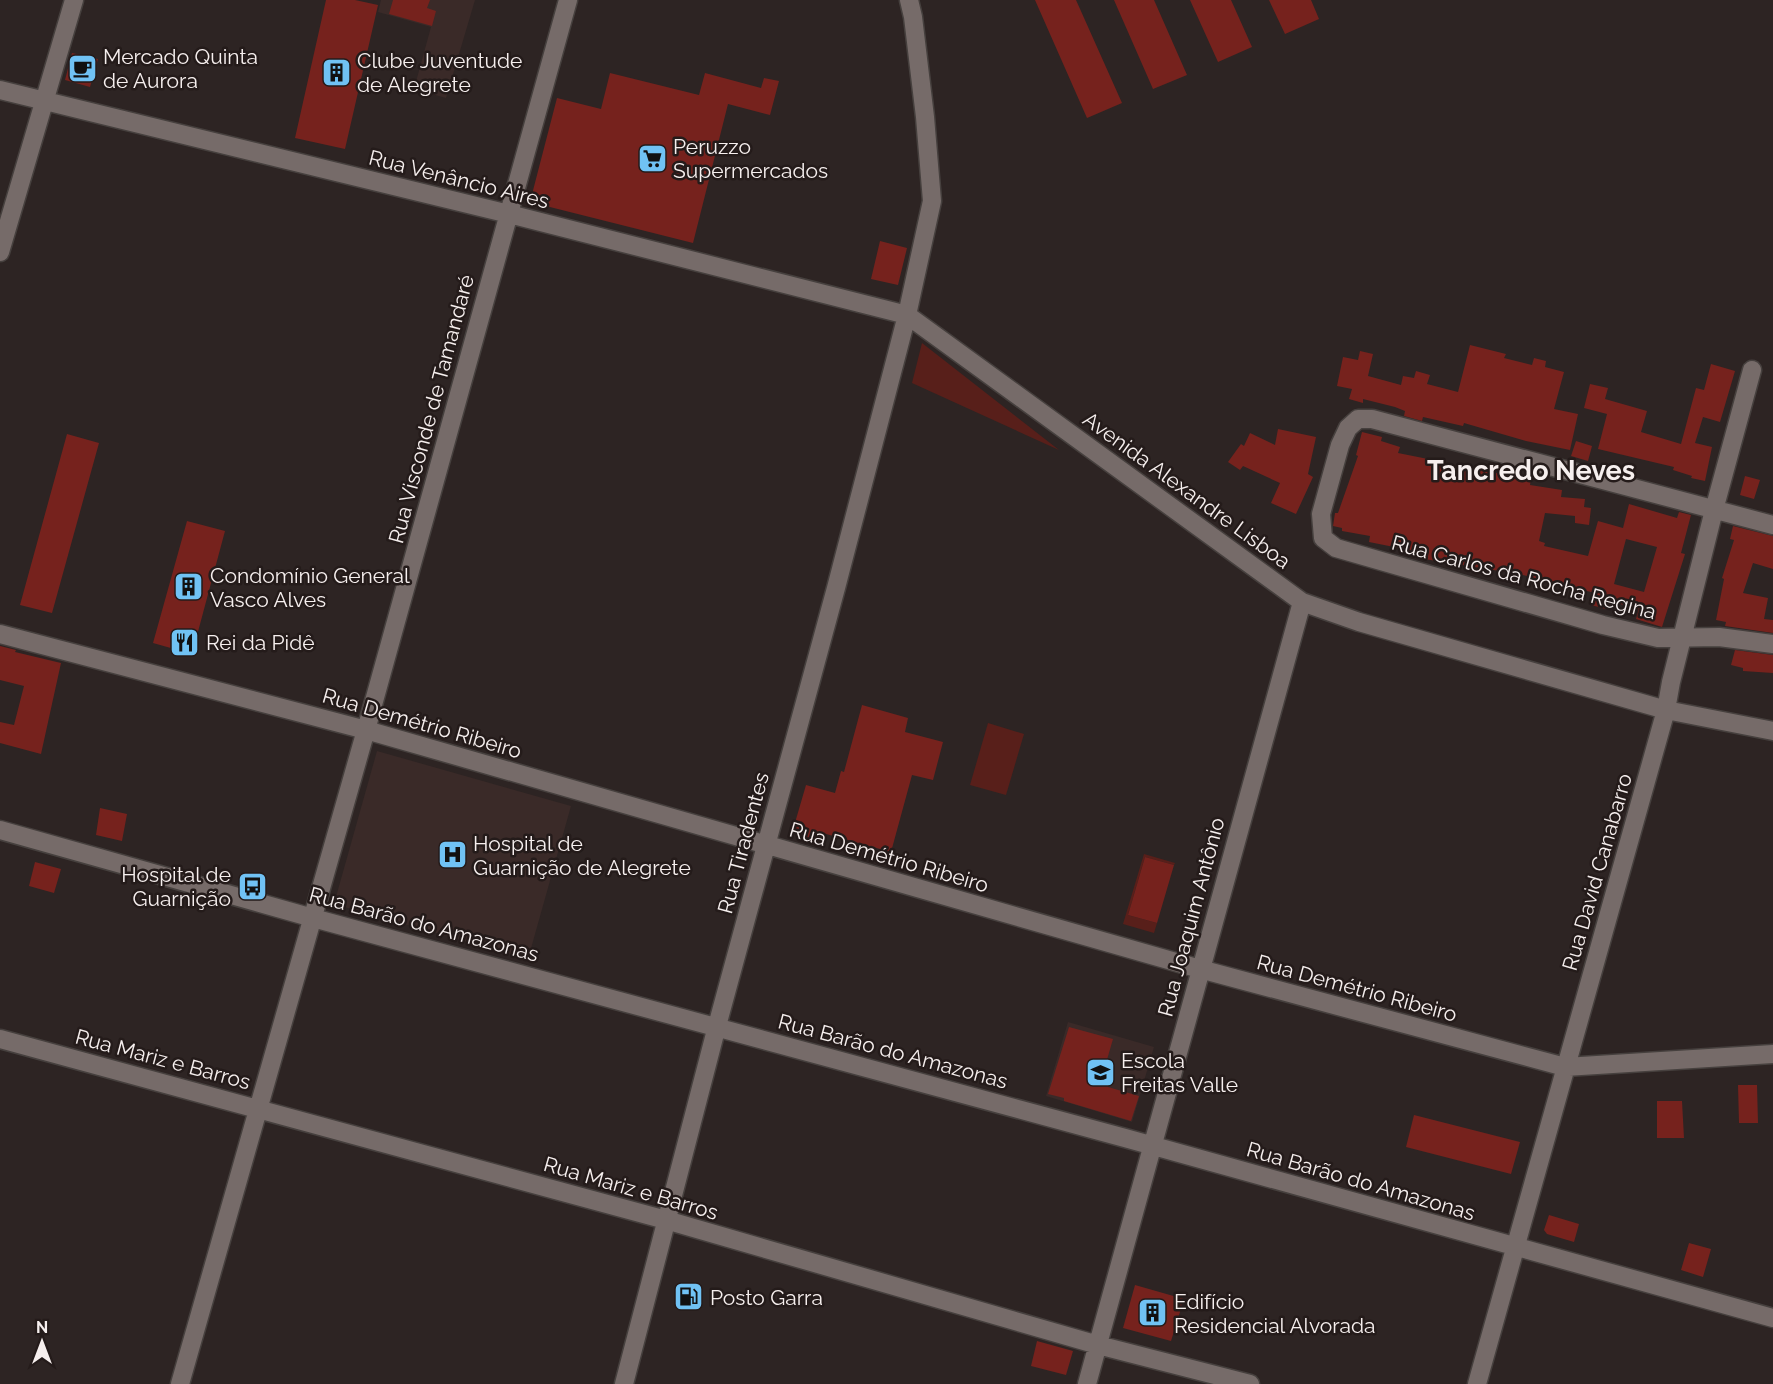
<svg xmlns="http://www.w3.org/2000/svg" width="1773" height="1384" font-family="Raleway,sans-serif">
<rect width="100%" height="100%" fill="#2d2423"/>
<path fill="#3a2a28" d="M381 0H475L446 98 414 89 431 27 378 12Z
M377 751 571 806 528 959 334 904Z
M1068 1022 1154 1047 1132 1122 1046 1096Z"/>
<path fill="#581f1a" d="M922 343 1059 450 912 383Z
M988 723 1024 734 1006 795 970 785Z
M1144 854 1175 863 1174 865 1145 857 1128 915 1157 923 1154 933 1123 924Z"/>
<path fill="#76221d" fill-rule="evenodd" d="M326 0H355L378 5 345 149 295 138Z
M393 0H430L427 8 436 11 432 26 389 14Z
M1035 0H1076L1122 103 1087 118Z
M1114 0H1154L1187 75 1153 89Z
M1190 0H1231L1252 47 1218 62Z
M1269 0H1311L1319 19 1285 34Z
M72 53 98 59 90 87 65 80Z
M610 73 699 95 705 73 761 88 764 78 779 81 770 115 728 104 693 243 530 202 557 98 601 109Z
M880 241 907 248 898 285 871 279Z
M1470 345 1506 354 1504 358 1532 365 1534 358 1546 361 1545 367 1564 372 1554 409 1578 414 1570 450 1526 441 1464 423 1463 426 1423 417 1422 421 1404 416 1405 411 1395 407 1363 399V403L1349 399 1352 389 1337 386 1343 357 1358 360 1360 351 1373 354 1368 376 1401 385 1403 376 1414 378 1416 371 1430 375 1427 384 1458 392Z
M1711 364 1735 371 1720 422 1703 417 1695 443 1712 447 1705 481 1691 478 1692 476 1673 470 1674 467 1598 449 1607 414 1584 408 1590 384 1608 388 1605 399 1647 411 1641 432 1681 444 1696 388 1704 390Z
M1278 429 1316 437 1308 474 1313 477 1296 514 1271 503 1280 483 1243 466 1240 470 1228 462 1241 444 1244 446 1250 433 1275 445Z
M1362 432 1382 437 1381 441 1400 447 1398 453 1433 460V462L1531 479 1530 485 1562 490 1561 497 1585 499 1584 507 1591 508 1589 525 1575 523V516L1545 513 1539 541 1545 543 1544 546 1588 556 1598 521 1623 528 1629 504 1677 518 1679 512 1691 515 1681 553 1685 554 1662 627 1636 619 1639 609 1609 601 1606 609 1591 605 1595 593 1519 574 1418 558 1419 552 1369 542 1370 536 1342 531V528L1333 526 1335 513H1338L1358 456 1356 455ZM1626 539 1657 547 1644 592 1614 584Z
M67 434 99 443 52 613 20 605Z
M1576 441 1592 446 1588 461 1571 456Z
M1745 476 1760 480 1754 499 1740 495Z
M187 521 225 531 192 654 153 643Z
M1733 526 1773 536V569L1753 563 1743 593 1768 598 1764 619 1773 620V633L1725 626 1726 622 1716 620 1724 579 1722 578 1734 540 1730 539Z
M0 646 16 650 15 652 61 663 41 754 0 743V722L14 725 24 686 0 680Z
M1735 650 1773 655V673L1743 671V668L1731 665Z
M862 705 908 718 905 732 943 742 933 780 912 775 891 852 819 832 817 840 792 833 806 785 835 793 841 771 844 772Z
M100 808 127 814 122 841 96 835Z
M1145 857 1174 865 1157 923 1128 915Z
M35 862 61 869 54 893 29 886Z
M1069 1027 1113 1039 1104 1070 1112 1072 1108 1087 1139 1096 1131 1121 1064 1101V1098L1048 1094Z
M1738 1085H1757L1758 1123H1739Z
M1657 1101H1682L1684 1138H1657Z
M1414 1115 1520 1142 1511 1174 1406 1147Z
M1549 1215 1579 1224 1574 1242 1547 1234 1544 1230Z
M1689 1243 1711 1249 1703 1277 1681 1270Z
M1135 1285 1184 1299 1171 1341 1123 1328Z
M1037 1341 1073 1351 1066 1375 1031 1366Z"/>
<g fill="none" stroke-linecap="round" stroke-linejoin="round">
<defs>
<path id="minor" d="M0 90 509 214 907 315 1302 602 1359 622 1666 710 1773 731
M0 252 74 0
M1773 525 1372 419H1358L1348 428 1340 445 1321 514 1323 538 1336 548 1603 625 1658 638 1719 637 1773 644
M0 634 366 730 1200 969 1565 1067 1773 1054
M0 830 313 918 1125 1138 1773 1318
M0 1039 666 1220 1098 1345 1250 1384
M180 1384 366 730 568 0
M624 1384 717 1026 836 588 907 315 932 201 925 117 913 17 909 0
M1087 1384 1302 602
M1477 1384 1666 710 1671 682 1714 510 1752 370"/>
</defs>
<use href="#minor" stroke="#46403e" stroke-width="21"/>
<use href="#minor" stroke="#766b69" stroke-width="18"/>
</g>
<defs>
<symbol id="cafe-square" viewBox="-11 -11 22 22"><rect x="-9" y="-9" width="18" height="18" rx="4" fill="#70c2f4" stroke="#241b1a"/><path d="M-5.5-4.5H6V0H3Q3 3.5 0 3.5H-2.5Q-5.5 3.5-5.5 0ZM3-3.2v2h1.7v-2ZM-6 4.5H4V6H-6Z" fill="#111"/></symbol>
<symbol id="building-square" viewBox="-11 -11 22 22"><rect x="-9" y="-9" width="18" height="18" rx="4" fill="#70c2f4" stroke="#241b1a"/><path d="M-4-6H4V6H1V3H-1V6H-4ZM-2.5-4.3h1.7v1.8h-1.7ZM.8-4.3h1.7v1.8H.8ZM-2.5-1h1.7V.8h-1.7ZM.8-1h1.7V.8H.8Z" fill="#111"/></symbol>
<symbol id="supermarket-square" viewBox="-11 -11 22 22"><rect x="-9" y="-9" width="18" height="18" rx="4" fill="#70c2f4" stroke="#241b1a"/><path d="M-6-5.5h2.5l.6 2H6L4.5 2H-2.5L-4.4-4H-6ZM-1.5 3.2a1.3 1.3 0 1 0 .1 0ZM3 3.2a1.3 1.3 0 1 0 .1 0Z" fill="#111"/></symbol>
<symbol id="restaurant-square" viewBox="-11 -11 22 22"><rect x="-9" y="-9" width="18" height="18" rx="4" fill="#70c2f4" stroke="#241b1a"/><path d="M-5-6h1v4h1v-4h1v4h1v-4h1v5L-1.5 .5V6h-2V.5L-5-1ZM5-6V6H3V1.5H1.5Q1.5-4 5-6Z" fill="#111"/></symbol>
<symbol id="hospital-square" viewBox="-11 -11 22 22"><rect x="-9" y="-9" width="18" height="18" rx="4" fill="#70c2f4" stroke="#241b1a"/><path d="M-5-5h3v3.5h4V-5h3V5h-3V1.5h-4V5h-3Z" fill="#111"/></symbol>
<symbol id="bus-square" viewBox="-11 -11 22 22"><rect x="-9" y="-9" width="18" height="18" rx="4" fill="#70c2f4" stroke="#241b1a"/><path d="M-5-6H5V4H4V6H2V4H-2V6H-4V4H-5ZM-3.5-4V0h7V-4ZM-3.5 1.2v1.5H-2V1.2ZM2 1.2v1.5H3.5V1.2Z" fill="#111"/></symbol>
<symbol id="school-square" viewBox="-11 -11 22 22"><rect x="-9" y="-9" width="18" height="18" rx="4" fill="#70c2f4" stroke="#241b1a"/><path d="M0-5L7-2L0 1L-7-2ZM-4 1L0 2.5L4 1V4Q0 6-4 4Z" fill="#111"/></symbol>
<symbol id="fuel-square" viewBox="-11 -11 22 22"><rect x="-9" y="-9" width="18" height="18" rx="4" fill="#70c2f4" stroke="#241b1a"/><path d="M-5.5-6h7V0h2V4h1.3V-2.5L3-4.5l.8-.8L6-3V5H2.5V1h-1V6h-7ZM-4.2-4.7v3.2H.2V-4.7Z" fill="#111"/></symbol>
</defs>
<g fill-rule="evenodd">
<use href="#cafe-square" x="66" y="52" width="33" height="33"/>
<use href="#building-square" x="320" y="56" width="33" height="33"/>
<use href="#supermarket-square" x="636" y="142" width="33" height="33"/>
<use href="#building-square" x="172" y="570" width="33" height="33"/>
<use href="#restaurant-square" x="168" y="626" width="33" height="33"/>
<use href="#hospital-square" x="436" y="838" width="33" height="33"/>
<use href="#bus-square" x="236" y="870" width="33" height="33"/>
<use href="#school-square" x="1084" y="1056" width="33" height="33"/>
<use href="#fuel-square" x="672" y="1280" width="33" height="33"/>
<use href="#building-square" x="1136" y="1296" width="33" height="33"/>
</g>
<g text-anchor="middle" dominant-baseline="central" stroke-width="5" stroke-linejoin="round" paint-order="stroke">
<g font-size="21" fill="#f6efee" stroke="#241b1a" text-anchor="start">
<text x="103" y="56">Mercado Quinta<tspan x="103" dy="24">de Aurora</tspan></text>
<text x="357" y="60">Clube Juventude<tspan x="357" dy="24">de Alegrete</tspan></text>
<text x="673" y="146">Peruzzo<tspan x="673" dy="24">Supermercados</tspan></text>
<text x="210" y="575">Condomínio General<tspan x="210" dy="24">Vasco Alves</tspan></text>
<text x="206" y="642">Rei da Pidê</text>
<text x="473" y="843">Hospital de<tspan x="473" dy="24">Guarnição de Alegrete</tspan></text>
<text x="231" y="874" text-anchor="end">Hospital de<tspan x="231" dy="24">Guarnição</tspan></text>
<text x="1121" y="1060">Escola<tspan x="1121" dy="24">Freitas Valle</tspan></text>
<text x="710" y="1297">Posto Garra</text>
<text x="1174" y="1301">Edifício<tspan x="1174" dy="24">Residencial Alvorada</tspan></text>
</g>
<g font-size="21" fill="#f6efee" stroke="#241b1a">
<text transform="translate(459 179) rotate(14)">Rua Venâncio Aires</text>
<text transform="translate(431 409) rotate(-75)">Rua Visconde de Tamandaré</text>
<text transform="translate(1187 490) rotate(36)">Avenida Alexandre Lisboa</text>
<text transform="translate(1524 577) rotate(15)">Rua Carlos da Rocha Regina</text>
<text transform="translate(422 723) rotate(16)">Rua Demétrio Ribeiro</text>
<text transform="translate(743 843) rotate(-75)">Rua Tiradentes</text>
<text transform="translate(889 857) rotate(16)">Rua Demétrio Ribeiro</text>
<text transform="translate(1597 872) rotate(-74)">Rua David Canabarro</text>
<text transform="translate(1191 917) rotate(-75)">Rua Joaquim Antônio</text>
<text transform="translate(424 924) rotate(15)">Rua Barão do Amazonas</text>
<text transform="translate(1357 988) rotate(15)">Rua Demétrio Ribeiro</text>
<text transform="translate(893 1051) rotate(15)">Rua Barão do Amazonas</text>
<text transform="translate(163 1059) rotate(15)">Rua Mariz e Barros</text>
<text transform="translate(1361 1181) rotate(16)">Rua Barão do Amazonas</text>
<text transform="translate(631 1188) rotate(16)">Rua Mariz e Barros</text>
</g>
<g font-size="27" font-weight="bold" fill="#f6efee" stroke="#241b1a">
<text x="1531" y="470">Tancredo Neves</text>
</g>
</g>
<g transform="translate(42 1342)" stroke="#241b1a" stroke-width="4.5" paint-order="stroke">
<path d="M0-4.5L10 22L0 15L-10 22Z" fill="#f6efee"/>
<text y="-9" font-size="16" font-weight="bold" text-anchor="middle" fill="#f6efee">N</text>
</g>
</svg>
